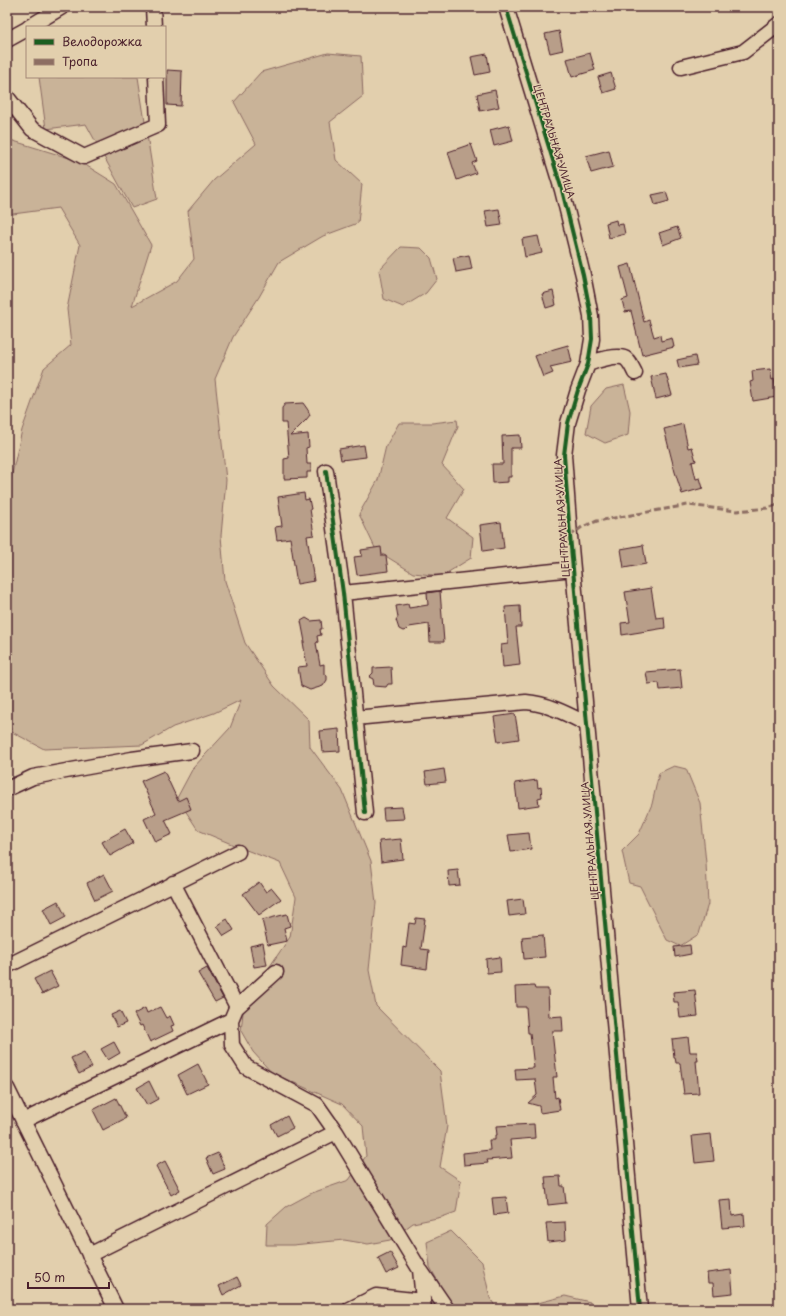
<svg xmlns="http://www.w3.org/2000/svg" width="786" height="1316" font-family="'Playpen Sans',sans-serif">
<rect width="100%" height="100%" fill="#e2cfad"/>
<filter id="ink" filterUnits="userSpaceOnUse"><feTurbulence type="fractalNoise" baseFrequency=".025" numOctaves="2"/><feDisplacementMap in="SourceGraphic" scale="8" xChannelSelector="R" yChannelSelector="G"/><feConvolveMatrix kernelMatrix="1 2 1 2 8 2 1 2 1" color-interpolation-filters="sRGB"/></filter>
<g filter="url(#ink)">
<path fill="#c9b398" stroke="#8a6962" d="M328 53 361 56 363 96 330 122 336 160 362 184 358 223 323 236 279 262 259 297 233 337 215 379 226 480 221 536 225 581 245 643 274 686 309 720 310 747 342 790 371 861 376 903 369 970 376 1006 440 1071 447 1126 440 1167 461 1181 456 1212 442 1217 413 1223 390 1240 368 1244 344 1240 293 1245H266L267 1224 286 1207 312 1193 349 1180 366 1156 363 1126 342 1104 272 1073 253 1052 241 1031 244 1004 290 937 296 897 280 863 241 848 198 830 177 798 193 768 230 728 241 700 214 713 173 727 142 745 44 749 12 732 7 719V496L22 430 44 368 71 345 67 309 80 245 58 208 13 214 7 213V139L79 161 116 184 151 245 132 306 177 281 194 259 188 211 214 180 256 144 234 102 261 72Z
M39 77H138L157 199 132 208 86 124 46 129Z
M401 247 421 248 431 258 437 279 426 293 403 307 384 299 379 270Z
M624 385 630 411 628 435 605 443 586 433 591 406 606 389Z
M457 420 458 426 442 465 464 489 447 518 473 537 471 558 442 576 413 573 376 550 359 514 378 480 386 446 399 423H432Z
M674 766 686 769 700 803 706 863 708 904 699 934 680 946 667 940 640 886 629 883 622 851 639 834 652 804 659 773Z
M451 1231 482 1262 490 1298 497 1309H453L430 1267 427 1242Z
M565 1296 590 1302 591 1309H521L530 1305Z"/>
<path fill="#b89e89" stroke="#4a1f2b" d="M559 31 563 50 550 53 545 34Z
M590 53 595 70 572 77 567 59Z
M487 54 490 72 475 75 471 57Z
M167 70 182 71 181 106 167 105Z
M611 73 616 89 603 93 598 77Z
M495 90 499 107 480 111 477 94Z
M509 125 513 141 494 146 490 130Z
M471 144 477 161 472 163 476 173 457 180 448 152Z
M609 150 613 167 591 173 586 156Z
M666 192 669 201 655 205 652 195Z
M499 209 502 225 488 227 485 211Z
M616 220 617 225 623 224 625 234 609 238 606 223Z
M677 227 681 238 663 245 659 233Z
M538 236 542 253 525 257 522 239Z
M469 255 472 269 456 272 453 258Z
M630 264 644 322 649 320 654 337 660 335 661 341 672 338 674 347 642 355 631 311 625 312 622 300 628 298 620 267Z
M553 291 556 305 546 308 542 294Z
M568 345 572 362 550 367 553 373 543 377 535 356 554 349Z
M695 356 697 365 679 368 677 360Z
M770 369 772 380 774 379 777 397 753 401 750 382 753 381 752 371Z
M666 374 672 395 656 399 651 377Z
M303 403 308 410 310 415 306 420 290 436 308 434 309 447 306 448 307 464H311V472H307V478L284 479V459L289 458 286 423H282V408L285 404Z
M683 424 688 448 692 447 696 461 692 462 696 479 700 478 703 488 682 494 675 472 664 429Z
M520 435 521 448H511V477H508V482L493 483 492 464H503L502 436Z
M364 445 366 457 341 460 339 449Z
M304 493 305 500 309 499 311 509H310L314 535 307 536 314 581 297 584 290 538 277 540 275 527 282 526 278 497Z
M501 522 504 548 483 551 480 525Z
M643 545 646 564 624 568 621 549Z
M381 547 382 556H386L388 571 357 575 354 557 362 556 361 550Z
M651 588 656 618 664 617 665 628 622 635 621 623 630 622 625 592Z
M440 591 444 642H430L429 624 409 627 406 630 403 631 399 629 396 620 398 617 396 606 408 604 409 608 428 605 427 593Z
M520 606 521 627H516L520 665 503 667 501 645 508 644 505 607Z
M306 618 311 621 321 620 322 629H320L321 635 317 636 318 642 316 643 320 665 324 664V674L327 676V680L323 686 310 690 301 686 298 667 307 666 303 642H305L301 621Z
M391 667 392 684H388L386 687 374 686 373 679 369 677 373 673V668Z
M680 669 682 688 660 690 659 683 648 684 646 672Z
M515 714 519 739 498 742 494 717Z
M339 729 340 751 322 752 320 731Z
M444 769 446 782 427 784 425 772Z
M164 771 178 801 186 797 191 809 165 820 172 834 155 842 144 819 156 813 141 781Z
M537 780 538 788 541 787 542 797 538 798 539 805 518 808 515 783Z
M402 807 404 819 384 820 383 808Z
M125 829 133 843 110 856 102 842Z
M529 833 531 849 511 852 508 835Z
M401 839 403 859 381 862 379 841Z
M458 870 460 885 449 886 448 871Z
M104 874 113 891 95 900 87 883Z
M259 882 266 892 272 888 281 899 259 915 243 894Z
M523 899 525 914 509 916 507 901Z
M58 901 66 917 51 925 43 909Z
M287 914 290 926 284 928 287 941 268 945 262 920Z
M416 918 425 919 421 949 429 950 427 969 401 965 403 947 406 948 409 923 415 924Z
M227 919 234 930 224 936 217 926Z
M543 935 545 957 524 959 522 937Z
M263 943 267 965 254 967 250 946Z
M690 945 691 954 675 957 674 947Z
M500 957 501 972 487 973 486 959Z
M207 968 223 998 215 1002 198 973Z
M50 971 58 986 42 994 34 979Z
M534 986 535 989H548L549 1017 562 1016 563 1031H552L557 1077H553L555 1098 558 1097 560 1110 540 1113 539 1106 528 1103 537 1095 535 1079 516 1080 515 1069 534 1068 530 1033H528L526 1007H516L515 987Z
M695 990 698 1016 680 1018 678 1002H674L673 992Z
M160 1007 166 1018 170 1016 174 1025 171 1026 173 1031 150 1042 142 1025 140 1026 134 1014 145 1008 147 1013Z
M120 1011 126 1023 117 1027 111 1015Z
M688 1037 690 1052H697L698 1061H696L699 1093 684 1094 680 1063H676L675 1057H674L672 1039Z
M114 1042 120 1053 108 1060 101 1049Z
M84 1052 92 1067 79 1074 71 1058Z
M198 1064 208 1084 187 1094 178 1075Z
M149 1081 158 1099 147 1105 137 1088Z
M116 1098 126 1118 103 1130 93 1110Z
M287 1116 293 1128 277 1136 271 1125Z
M534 1124 535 1138 510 1140 512 1158 487 1160 488 1163 464 1165 463 1153 490 1150 489 1140H495V1135H497L496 1126Z
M711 1134 714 1161 695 1163 692 1136Z
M218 1153 225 1169 213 1174 206 1158Z
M165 1161 180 1190 171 1195 156 1166Z
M560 1176 561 1186H564L566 1203 548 1205 545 1177Z
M506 1197 508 1213 494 1215 492 1198Z
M731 1199 732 1216 744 1214 745 1226 722 1228 719 1200Z
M565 1222 566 1240 548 1242 546 1223Z
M390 1252 399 1268 386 1274 378 1258Z
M731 1270 733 1293 714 1295 713 1283H708L707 1273Z
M237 1277 241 1285 223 1295 219 1286Z"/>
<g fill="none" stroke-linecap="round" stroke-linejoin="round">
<defs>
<path id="minor" d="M153 7 154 27
M506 7 562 190 583 275 591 316 592 339 588 364 578 390 568 423 564 455 570 536 640 1309
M29 27 62 7
M7 40 27 29
M681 67 743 52 779 24
M7 97 32 129 84 157 158 125 156 77
M588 364C595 361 620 353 626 359 630 362 633 369 635 373
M326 471 343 593 365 813
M343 593 573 569
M355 718 526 702C549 704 567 714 587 724
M7 789 33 777 132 759 192 751
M173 883 237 1007
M7 966 238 852
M276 972 236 1008 231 1020 232 1045 246 1067 317 1105 336 1132 420 1270 424 1309
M7 1088 116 1309
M23 1121 231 1020
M89 1255 336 1132
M421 1271 447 1309
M350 1309 376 1296 423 1301"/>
</defs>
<use href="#minor" stroke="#4a1f2b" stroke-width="17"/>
<use href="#minor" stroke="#e2cfad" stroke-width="14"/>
<path stroke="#8d6e63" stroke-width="3" stroke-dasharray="6 3" stroke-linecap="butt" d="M570 536 582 527 597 521 688 505 737 511 768 508 779 504"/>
<defs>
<path id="cycleway" d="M506 7 562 190 583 275 591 316 592 339 588 364 578 390 568 423 564 455 570 536 640 1309
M326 471 343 593 365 813"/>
</defs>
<use href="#cycleway" stroke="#e2cfad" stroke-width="6"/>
<use href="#cycleway" stroke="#1b5e20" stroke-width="4"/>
</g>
</g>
<g text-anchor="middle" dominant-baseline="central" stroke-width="3" stroke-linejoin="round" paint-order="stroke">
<g font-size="10" fill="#4a1f2b" stroke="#e2cfad">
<text transform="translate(555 141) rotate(73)">ЦЕНТРАЛЬНАЯ УЛИЦА</text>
<text transform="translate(561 518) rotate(-94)">ЦЕНТРАЛЬНАЯ УЛИЦА</text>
<text transform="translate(589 841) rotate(-95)">ЦЕНТРАЛЬНАЯ УЛИЦА</text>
</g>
</g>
<rect width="786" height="1316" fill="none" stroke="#e2cfad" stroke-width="24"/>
<rect x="12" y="12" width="762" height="1292" fill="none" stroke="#4a1f2b" stroke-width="1.5" filter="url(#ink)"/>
<rect x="26" y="26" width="140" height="52" fill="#e2cfad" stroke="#a58979"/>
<rect x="34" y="39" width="20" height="6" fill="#1b5e20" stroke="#a58979"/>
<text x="62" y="46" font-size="12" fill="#4a1f2b">Велодорожка</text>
<rect x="34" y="59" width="20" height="6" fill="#8d6e63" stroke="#a58979"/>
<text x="62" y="66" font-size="12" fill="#4a1f2b">Тропа</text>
<path d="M28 1282v6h81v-6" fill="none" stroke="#4a1f2b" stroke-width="2"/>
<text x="34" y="1282" font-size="12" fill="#4a1f2b" stroke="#e2cfad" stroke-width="3" paint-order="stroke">50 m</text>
</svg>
